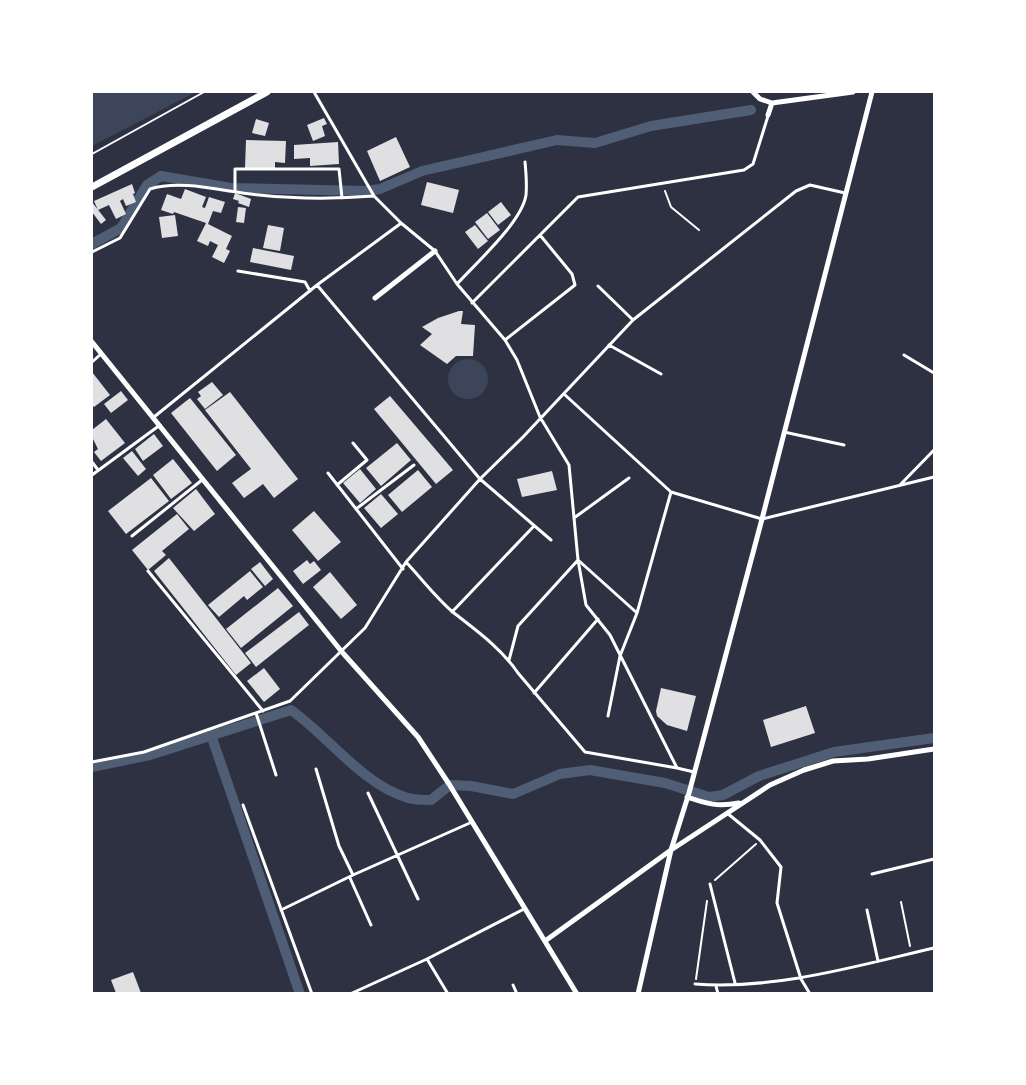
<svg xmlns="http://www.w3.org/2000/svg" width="1026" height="1085" font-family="Lato,sans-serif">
<rect width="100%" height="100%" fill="#2d3142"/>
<path fill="#3c4559" d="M92 92H196L92 146Z
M448 379a20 20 0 1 1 40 0a20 20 0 1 1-40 0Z"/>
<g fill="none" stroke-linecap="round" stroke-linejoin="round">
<path stroke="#4f5d75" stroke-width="10" d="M92 244 121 228 147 185 161 176 231 188 367 191 380 189 422 171 557 140 595 143 651 126 751 110
M211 735 300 994
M92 767 150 755 291 710C328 736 363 785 408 798 415 800 424 800 431 800L450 785 471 786 513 794 560 774 590 770 665 783 709 797 723 795 759 776 834 752 934 738"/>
</g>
<path fill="#e0e0e3" d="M324 118 327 124 322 126 325 136 313 141 307 125Z
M256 119 269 123 265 136 252 133Z
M396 137 410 167 380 181 367 151Z
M246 140 286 141 285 163 275 162V169L245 168Z
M338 142 339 164 310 166V158L294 159V145Z
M427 182 459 190 453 213 421 205Z
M132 184 135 193 133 194 136 202 126 206 123 199 120 201 126 214 116 219 109 205 98 210 94 201Z
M185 189 206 197 202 207 205 208 209 197 225 202 221 213 213 211 208 224 232 236 226 249 230 251 224 263 212 257 218 245 210 241 208 246 197 241 206 223 174 212 173 214 161 210 167 194 181 199Z
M235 193 251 199 249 207 238 203 239 201 233 199Z
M92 202 106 220 101 224 92 212Z
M501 202 511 215 498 225 488 212Z
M238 207 246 208 244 223 236 222Z
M487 213 500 230 488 239 475 222Z
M175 215 178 236 162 238 159 217Z
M268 225 284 228 280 251 263 248Z
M475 225 488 241 478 249 465 232Z
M253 248 294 256 291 270 250 262Z
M459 311H463L461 324 475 325 473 356H456L447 364 420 345 432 334 422 327 438 318Z
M92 372 110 395 94 407 92 405Z
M212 382 223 395 205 409 197 399 201 396 198 392Z
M121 391 128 400 111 413 104 404Z
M230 392 298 479 274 498 263 484 244 498 232 483 251 469 205 410Z
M390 396 453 470 436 484 374 409Z
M190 398 236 455 217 471 171 413Z
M106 419 125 443 101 461 94 452 98 449 92 437V430Z
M154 434 163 446 143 461 135 449Z
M397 443 411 460 381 486 366 468Z
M132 451 146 469 138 476 123 458Z
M173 459 192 483 171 499 153 475Z
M360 469 376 489 360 503 343 483Z
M418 470 432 487 402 512 388 495Z
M552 471 557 490 522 497 517 479Z
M151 478 169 501 126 534 108 511Z
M196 489 215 514 194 531 173 508Z
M381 494 398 514 381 528 364 508Z
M314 511 341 542 318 561 292 530Z
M177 514 189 529 162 551 166 555 148 570 132 550Z
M169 558 251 663 236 675 154 571Z
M307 560 310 564 314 561 321 570 303 584 293 571Z
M260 562 273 579 265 586 251 569Z
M250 571 263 587 247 600 244 596 219 617 208 605Z
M330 572 357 605 341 619 313 587Z
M278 588 293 606 241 648 226 629Z
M299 612 309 625 256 667 245 653Z
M264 668 280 689 264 702 247 681Z
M661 688 696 696 687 731 667 725 657 716 656 711Z
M806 706 815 733 771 747 763 720Z
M133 972 141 993H116L111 980Z"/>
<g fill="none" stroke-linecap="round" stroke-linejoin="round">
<path stroke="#fff" stroke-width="2" d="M92 154 204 92
M665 191 671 207 699 230
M715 880 756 844
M901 902 910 946
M696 979 707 901"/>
<path stroke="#fff" stroke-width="3" d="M314 92 374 196 401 223 435 251 457 284 505 340 517 360 540 417 569 465 578 560 586 605 610 635 677 768 694 772
M235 191V169H339L342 198
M92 252 120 238 150 189C182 179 225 192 259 195 297 199 336 199 374 196
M238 271 305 282 310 291
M457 284C476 263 522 222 526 195 527 184 526 172 525 162
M317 285 480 479 551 540
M598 286 633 320
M472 303 578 197 744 170 753 164 768 116
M505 340 575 285 572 274 540 235
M609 345 661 374
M904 355 934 373
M92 362 101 354
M564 394 671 492 762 519 934 477
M154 417 317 285 400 224
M784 432 844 445
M92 462 98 470
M328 473 403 569
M92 475 160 425
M337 485 367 460 353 443
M900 485 934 450
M356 509 414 465
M574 518 629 478
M132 536 202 480
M406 562C422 579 437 599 454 613 477 631 501 648 518 673L585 752 677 768
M148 571 263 711
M452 612 534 526
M509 660 518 626 578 560 637 613
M534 693 598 619
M256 713 276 775
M608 716 620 656 637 613 671 492
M92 762 144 752 290 701 365 628 406 562 480 479 523 437 633 320 796 191 810 185 845 193
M316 769 339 846 353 875
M368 793 418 899
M243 805 312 994
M727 813 760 840 781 867 777 903 801 979 810 994
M872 874 934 859
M350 878 371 925
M710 884 735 983
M281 910 353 875 472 822
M867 910 878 961
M427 959 448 994
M695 984C776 990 856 966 934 948
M513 985 517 994
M716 986 718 994
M350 994 427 959 524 909"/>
<path stroke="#fff" stroke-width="5" d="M753 92 760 99 772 103 853 92
M768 115 772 103
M375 298 435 251
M92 342 342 652 418 737 449 784 577 994
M687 797C707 804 718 807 739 803
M545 941 671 850 770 785 804 770 833 761 868 759 934 749
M638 994 671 850 689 793 762 519 872 92"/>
<path stroke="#fff" stroke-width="7" d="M92 187 267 92"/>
</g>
<rect width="1026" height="1085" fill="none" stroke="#ffffff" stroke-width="186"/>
</svg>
